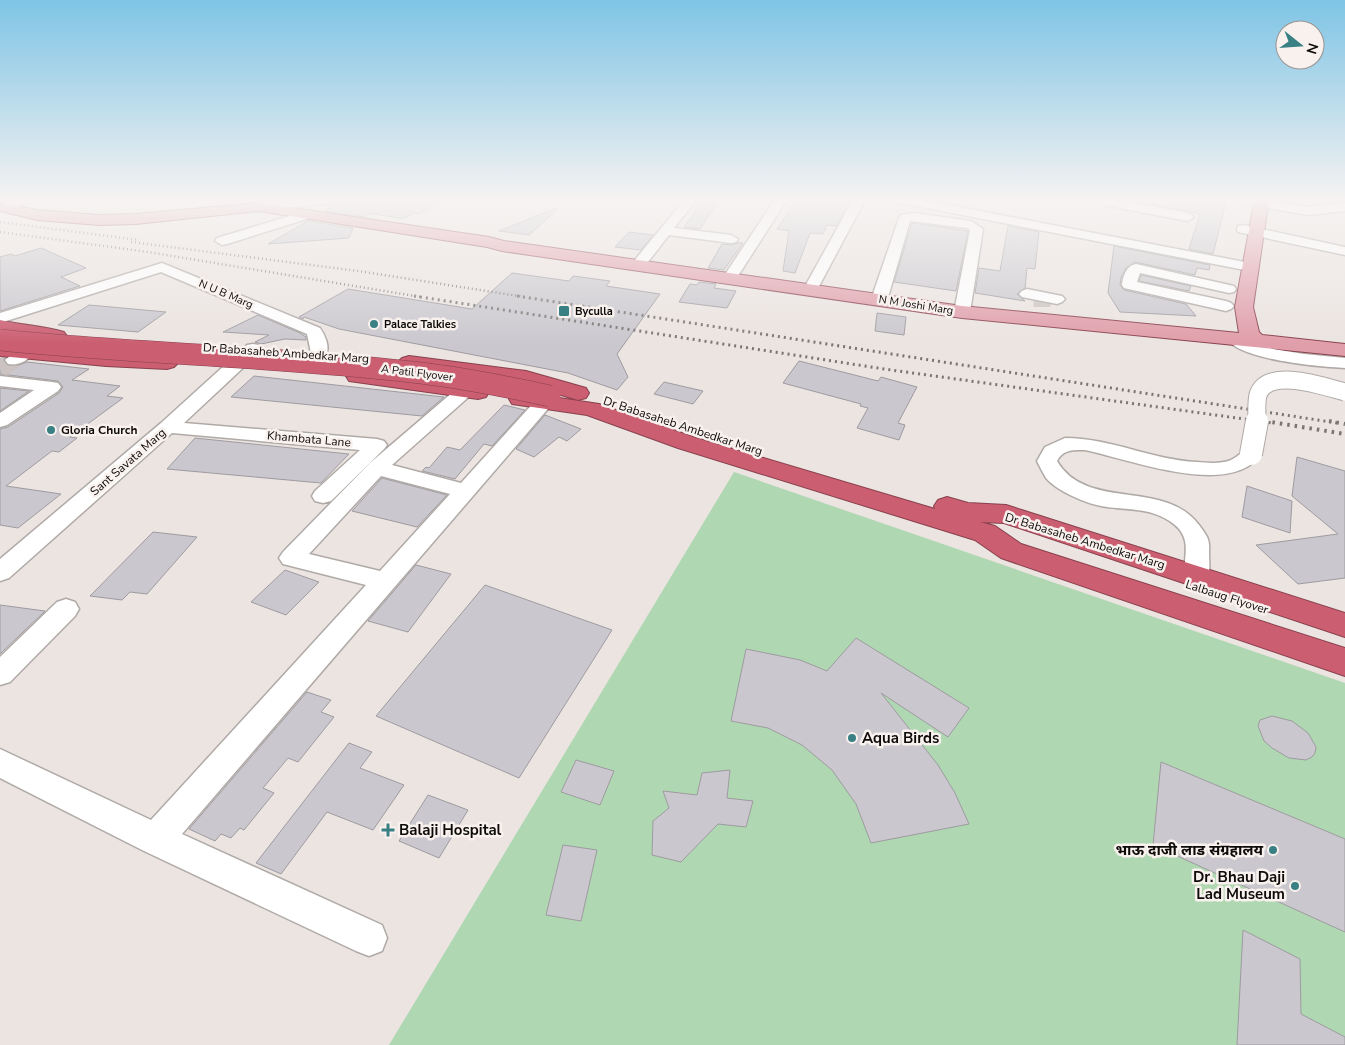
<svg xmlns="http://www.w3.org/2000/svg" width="1345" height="1045" font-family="'Nunito Sans','Noto Sans Devanagari',sans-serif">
<rect width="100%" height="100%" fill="#ebe4e1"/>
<path fill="#afd7b2" d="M734 472 1345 683V1045H389Z"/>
<path fill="#cac8ce" stroke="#9e9ba0" d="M349 198H449L419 214 413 213 403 219 375 214 370 213 365 217 325 211Z
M705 198H720L700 229 684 227Z
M798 198H852L836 226 827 225 823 234 810 233 795 273 783 271 789 231 777 229Z
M1153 198H1227L1213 254 1189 249 1200 214 1152 204Z
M556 208 557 210 529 235 499 231Z
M308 221 353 228 349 238 268 244Z
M912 223 968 231 956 291 894 282Z
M1008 226 1039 232 1035 269 1027 268 1025 288 1017 294 1025 301 975 293 979 268 1000 271Z
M629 232 653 235 641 250 615 247Z
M738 243H743L724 270 708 268 722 244 731 245Z
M1114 246 1210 265 1209 270 1197 268 1195 275 1135 262 1126 268 1121 278 1120 285 1124 290 1186 304 1196 316 1120 312 1108 293Z
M41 248 86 268 61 277 80 286 0 311V257L11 254 15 256Z
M512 273 569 281 573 276 610 281 606 286 660 294 617 354 628 377 617 390 568 373 339 329 304 317 303 319 299 317 348 289 472 309Z
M1141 275 1191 286 1189 291 1139 281Z
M699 282 716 284 714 288 736 291 727 308 679 302 690 284 697 285Z
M89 305 166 312 138 332 58 325Z
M877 313 906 317 904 335 875 331Z
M258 315 300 333 306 337V340L285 339 261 344 255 342 269 335 223 332Z
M0 359H4L8 366 19 365 27 362 89 369 72 380 120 386 107 396 123 398 70 437 77 438 59 452 52 451 6 486 61 494 18 528 0 525V429L8 427 59 393 63 387 58 381 0 374Z
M799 361 878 381 881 377 917 387 898 423 905 425 899 440 857 428 868 408 860 406 861 404 783 383Z
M254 376 444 397 422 416 231 397Z
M664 382 703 391 693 404 654 394Z
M0 388 29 391 0 411Z
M504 405 525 410 492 446 484 444 455 479 422 471 426 467 429 468 447 447 460 450Z
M545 415 581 429 567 441 559 437 534 457 516 449Z
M195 438 349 454 321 483 167 469Z
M1297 457 1345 471V578L1298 584 1256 545 1338 534 1292 496Z
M382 478 447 495 417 527 352 511Z
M1247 486 1292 501 1290 533 1242 517Z
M153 532 197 537 147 594 130 592 122 600 90 596Z
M416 565 451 574 408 632 368 621Z
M285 570 319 582 286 615 251 602Z
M485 585 612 630 519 778 376 716Z
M0 605 45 611 0 654Z
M856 638 969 708 948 737 881 693 938 765 955 793 969 824 871 843 856 804 832 770 802 745 768 728 731 721 746 649 800 660 827 671Z
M307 692 331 700 321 712 334 717 298 762 288 758 263 788 274 793 244 830 240 828 231 838 221 834 215 841 189 829Z
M1272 716 1292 721 1308 733 1316 747 1315 753 1312 757 1306 760 1289 758 1272 748 1264 741 1258 726 1260 720Z
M349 743 372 752 360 768 404 785 373 830 327 812 281 874 256 863Z
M576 760 614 771 600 805 561 792Z
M1161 762 1345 839V932L1153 845Z
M730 770 727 798 753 801 746 827 718 824 681 862 652 855 653 821 669 808 663 791 697 795 702 773Z
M428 795 468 810 439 858 399 841Z
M563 845 597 850 581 921 546 915Z
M1243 930 1300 959 1301 1014 1345 1037V1045H1237Z"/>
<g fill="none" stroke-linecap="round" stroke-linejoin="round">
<path stroke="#cac3c1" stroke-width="17" stroke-dasharray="17 9" stroke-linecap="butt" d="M1042 298V307
M0 369 14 360"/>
<defs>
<path id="minor" d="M21 198H39L37 201 9 208 3 204 5 201Z
M311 198H345L339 202 259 211 253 207 259 203Z
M686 198H698L674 228 731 235 738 239 736 242 731 243 669 235 644 267H634L632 264 634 261Z
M776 198H788L738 276H728L726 273Z
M854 198H866L817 290 815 293H805L803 290Z
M890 198H912L1250 263 1255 264 1257 267 1255 270 1250 271 896 202Z
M1108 198 1188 213 1194 217 1188 221 1104 205 1102 202Z
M1245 198H1250L1308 207 1345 203V211L1308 215 1245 204 1243 201Z
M309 210 313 211 315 214 313 217 227 244 222 245 215 241 217 238Z
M915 213 971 221 983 229 970 312 968 315H956L954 312 970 230 967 228 910 221 889 294 886 297H876L873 294 899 218 901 215Z
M1243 225 1345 247V255L1238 232 1237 229 1238 226Z
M162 263 320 328C325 335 331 348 325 357H313L311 353 307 334 161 272 0 323V313Z
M1136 264 1234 286 1236 289 1234 292 1229 293 1140 273 1137 282 1226 301 1231 303 1234 306 1231 309 1226 311 1124 288 1122 285C1123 276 1126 266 1136 264Z
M1027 289 1062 296 1065 299 1062 302 1057 304 1022 297 1019 294 1022 291Z
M1235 334 1273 349 1304 354 1345 358V368C1320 367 1241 360 1227 339L1229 336Z
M253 344 259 345 261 349 259 353 184 423 377 439 384 441 387 445 384 449 331 501 323 503 315 501 312 496 315 491 360 450 172 433 9 578 0 581V559L161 423 247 345Z
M25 348 31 349 33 353C28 361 18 366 8 364L5 360 19 349Z
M0 376 52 382 58 383 61 387 58 391 7 425 0 427V413L34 390 0 386Z
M466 385 472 386 475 390 472 394 392 465 461 483 537 399 544 397 551 399 553 403 182 834 382 925 387 938 382 951 369 956 356 951 144 851 0 778V749L151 820 366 585 283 564 279 558 283 552 370 463 460 386ZM381 476 450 494 380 571 309 554Z
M1065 438C1111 438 1152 460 1197 462 1209 463 1221 464 1231 460 1244 454 1242 445 1258 450L1261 454C1231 499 1129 459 1085 450 1074 450 1063 449 1057 461 1087 512 1164 478 1199 525 1207 536 1210 539 1209 552 1209 563 1211 573 1206 582L1197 585 1188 582C1178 563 1196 543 1175 525 1152 506 1127 511 1101 506 1085 503 1057 491 1046 478 1043 473 1040 467 1037 461L1045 447Z
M66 599 75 602 79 609 75 616 10 682 0 685V657L57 602Z"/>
<path id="major" d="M1255 198H1269L1253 307 1259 332 1262 335 1345 344V356L962 318 502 251 487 247 259 211 136 224 99 225 37 220 0 211V203L37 210 99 215 136 214 259 203 489 237 504 241 962 306 1239 333 1235 307Z"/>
<path id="highway" d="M0 320C21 325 43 326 64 332L67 336 64 340 57 342 0 333Z
M0 344 106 354 167 357 174 359 178 363 174 367 167 369 106 366 0 356Z
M409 356 526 371 586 388 589 393 586 398 578 400 524 384 402 366 398 362 402 358Z
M357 370 478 385 486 387 489 392 486 397 478 399 349 381 346 376 349 371Z
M520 392 599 404 696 438 935 509 934 506 938 500 947 497 968 503 1006 505 1345 613V637L1004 523 980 522 995 526 1021 544 1345 648V676L1001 558 975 540 678 448 587 415 512 404 509 399 512 394Z"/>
</defs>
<use href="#minor" stroke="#b0aaa7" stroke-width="3"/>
<use href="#major" stroke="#88414d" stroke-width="2"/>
<use href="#highway" stroke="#88414d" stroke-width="2"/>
<use href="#minor" fill="#fff" fill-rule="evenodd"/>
<use href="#major" fill="#e09eaa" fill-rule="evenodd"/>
<use href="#highway" fill="#cb5e71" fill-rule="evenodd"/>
<path stroke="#797573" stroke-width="2.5" stroke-dasharray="1 3" stroke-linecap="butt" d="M0 222 139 240
M0 232 148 252 421 297
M131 242 358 271 525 297"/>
<path stroke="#797573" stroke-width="3" stroke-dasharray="2 4" stroke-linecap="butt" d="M414 296 884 369 1273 423
M517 296 1337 423"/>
<path stroke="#797573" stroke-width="4" stroke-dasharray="2.5 5" stroke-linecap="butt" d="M1265 421 1345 434
M1329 421 1345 424"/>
<defs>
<path id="minor-bridge-far1" d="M1257 423C1257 414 1256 403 1258 395 1267 366 1326 387 1345 392"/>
<path id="minor-bridge" d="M1251 454 1257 421"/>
<path id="highway-bridge" d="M0 340C137 354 275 356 412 372 458 377 504 386 550 396"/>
</defs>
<use href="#minor-bridge-far1" stroke="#b0aaa7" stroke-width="19" stroke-linecap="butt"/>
<use href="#minor-bridge" stroke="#b0aaa7" stroke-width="24" stroke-linecap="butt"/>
<use href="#highway-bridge" stroke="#88414d" stroke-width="22" stroke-linecap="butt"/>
<use href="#minor-bridge-far1" stroke="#fff" stroke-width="17"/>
<use href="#minor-bridge" stroke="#fff" stroke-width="22"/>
<use href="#highway-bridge" stroke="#cb5e71" stroke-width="21"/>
</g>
<linearGradient id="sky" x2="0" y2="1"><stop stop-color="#7ec4e5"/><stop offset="0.58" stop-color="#f6f3f2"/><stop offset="1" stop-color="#f6f3f2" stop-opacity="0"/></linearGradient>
<rect width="1345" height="344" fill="url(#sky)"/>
<g fill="#388083" stroke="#f8f1ee" stroke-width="2">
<rect x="558" y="305" width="12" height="12" rx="2.5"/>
<circle cx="374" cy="324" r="5"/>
<circle cx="51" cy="430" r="5"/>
<circle cx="852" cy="738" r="5"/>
<path d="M385.5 822.5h5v5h5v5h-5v5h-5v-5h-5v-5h5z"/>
<circle cx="1273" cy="850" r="5"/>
<circle cx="1295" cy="886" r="5"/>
</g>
<g text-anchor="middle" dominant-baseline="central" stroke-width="5" stroke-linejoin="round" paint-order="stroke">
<g font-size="11" fill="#0d0b0a" stroke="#f8f1ee">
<text transform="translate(226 294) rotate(23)">N U B Marg</text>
<text transform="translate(916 305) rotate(9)">N M Joshi Marg</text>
<text transform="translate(417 373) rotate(7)">A Patil Flyover</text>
</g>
<g font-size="11" font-weight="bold" fill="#0d0b0a" stroke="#f8f1ee" text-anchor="start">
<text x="575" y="311">Byculla</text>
<text x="384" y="324">Palace Talkies</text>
</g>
<g font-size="12" fill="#0d0b0a" stroke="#f8f1ee">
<text transform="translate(286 353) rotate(4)">Dr Babasaheb Ambedkar Marg</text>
<text transform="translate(683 426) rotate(18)">Dr Babasaheb Ambedkar Marg</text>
<text transform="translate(309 439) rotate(5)">Khambata Lane</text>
<text transform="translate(128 462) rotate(-41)">Sant Savata Marg</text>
<text transform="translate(1085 541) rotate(17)">Dr Babasaheb Ambedkar Marg</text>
<text transform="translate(1227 597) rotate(18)">Lalbaug Flyover</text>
</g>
<g font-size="12" font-weight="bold" fill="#0d0b0a" stroke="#f8f1ee" text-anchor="start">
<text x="61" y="430">Gloria Church</text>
</g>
<g font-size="15" font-weight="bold" fill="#0d0b0a" stroke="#f8f1ee" text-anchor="start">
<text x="862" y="738">Aqua Birds</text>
<text x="399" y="830">Balaji Hospital</text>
<text x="1263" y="850" text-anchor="end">भाऊ दाजी लाड संग्रहालय</text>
<text x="1285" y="877" text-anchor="end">Dr. Bhau Daji<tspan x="1285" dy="17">Lad Museum</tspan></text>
</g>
</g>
<g transform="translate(1300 45) rotate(107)"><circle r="24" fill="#f8f1ee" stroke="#9a9593"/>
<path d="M0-4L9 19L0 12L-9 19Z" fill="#388083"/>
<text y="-8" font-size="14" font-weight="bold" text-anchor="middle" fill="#0d0b0a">N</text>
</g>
</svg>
